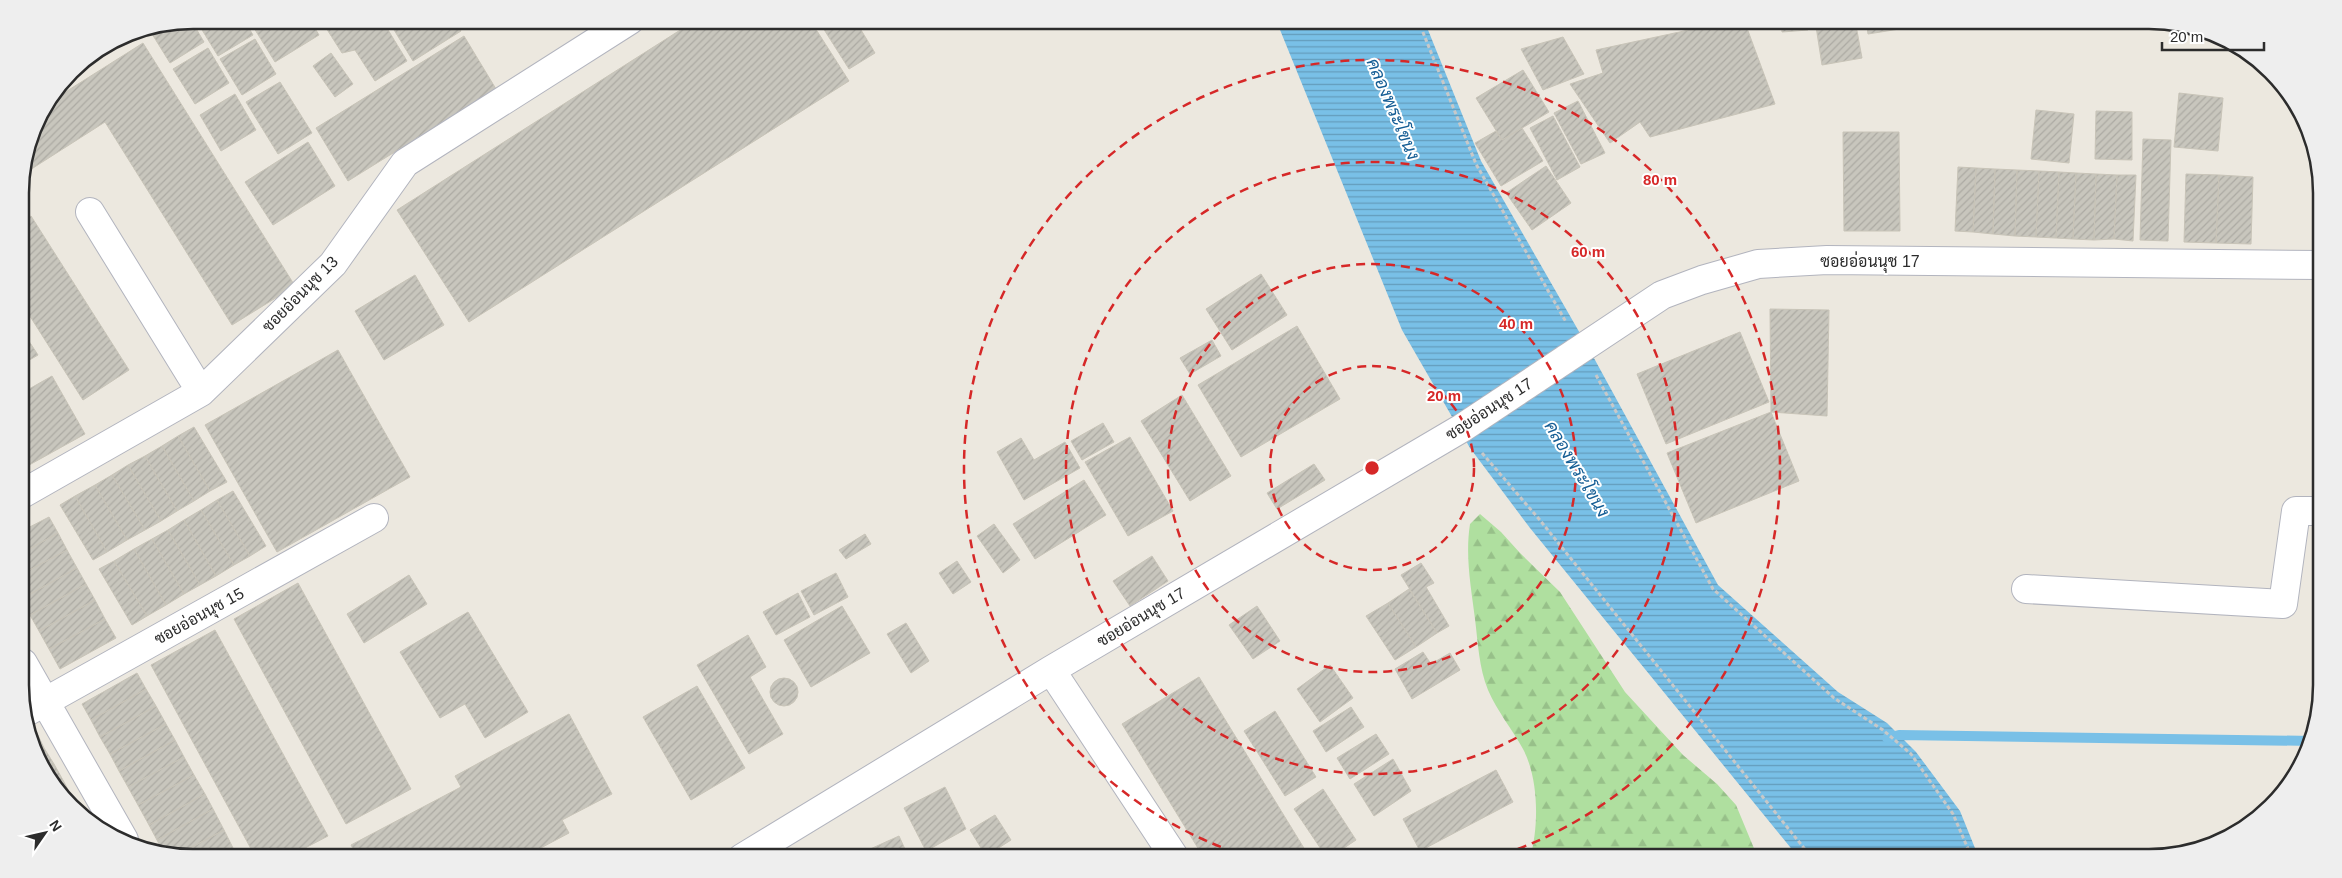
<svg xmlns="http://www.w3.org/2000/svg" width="2342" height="878" font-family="Helvetica,Sarabun,sans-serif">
<defs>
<pattern id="forest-firs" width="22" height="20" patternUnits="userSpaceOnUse" patternTransform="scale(1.25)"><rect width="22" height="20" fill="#afdf9f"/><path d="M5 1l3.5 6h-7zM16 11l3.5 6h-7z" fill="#97c089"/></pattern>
<pattern id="water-rules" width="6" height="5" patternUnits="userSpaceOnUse" patternTransform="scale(1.25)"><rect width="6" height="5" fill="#79c0e7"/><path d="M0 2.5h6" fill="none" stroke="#639cbb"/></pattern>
<pattern id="building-hatch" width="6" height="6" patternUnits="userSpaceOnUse" patternTransform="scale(1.25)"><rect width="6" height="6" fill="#c8c6bd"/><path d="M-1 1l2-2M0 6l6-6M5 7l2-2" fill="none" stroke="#acaaa3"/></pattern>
</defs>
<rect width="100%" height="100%" fill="#ece8df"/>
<path fill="url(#forest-firs)" d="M1480 514 1501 532 1520 553 1560 592 1625 692 1683 755 1717 784 1736 805 1758 858H1530C1539 827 1539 779 1523 749 1512 729 1497 711 1488 690 1479 668 1478 643 1475 619 1471 587 1465 556 1470 524Z"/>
<path fill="url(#water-rules)" d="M1276 20H1424L1481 161 1589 349 1718 585 1838 692 1887 723 1916 752 1960 811 1979 858H1799L1530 528 1470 448 1402 330Z"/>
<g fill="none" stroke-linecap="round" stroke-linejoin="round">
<path stroke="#79c0e7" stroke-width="10" d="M1887 738 1899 735 2313 741"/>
</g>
<path fill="url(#building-hatch)" stroke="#c8c4b8" d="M191 20 204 42 170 63 149 29Z
M196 20H244L253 35 218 56Z
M249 20H310L319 35 275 62Z
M321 20H382L407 61 375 81 355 50 342 53Z
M388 20H454L461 31 413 61Z
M574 20H586L578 26Z
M696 20H810L849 81 469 322 397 210Z
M818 20H855L875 53 849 69Z
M1735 20H1744L1775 104 1650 137 1640 122 1610 143 1570 84 1603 73 1596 50Z
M1781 20H1807L1808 30 1782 32Z
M1815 20H1855L1862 58 1822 65Z
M1866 20H1911L1912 27 1868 34Z
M464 36 496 89 348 181 316 128Z
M1563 37 1584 74 1543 90 1521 49Z
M255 39 276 74 242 95 220 59Z
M143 43 295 286 232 325 105 122 22 175 38 116 48 103Z
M208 48 229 83 195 104 173 69Z
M331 53 353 84 335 97 313 66Z
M1523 70 1549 112 1502 140 1476 98Z
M280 82 312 133 278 154 246 102Z
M2179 93 2223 98 2218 151 2174 147Z
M235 94 256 130 221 151 200 115Z
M1578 101 1605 153 1581 164 1554 113Z
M2036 110 2074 114 2069 163 2031 159Z
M2096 111 2132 112V160L2095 159Z
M1553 116 1580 167 1557 180 1530 128Z
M1522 128 1543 161 1501 186 1475 143 1496 131 1502 140Z
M1843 132H1899L1900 231H1844Z
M2143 139 2171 140 2168 241 2140 240Z
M308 142 335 186 273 225 245 182Z
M1546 166 1571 203 1532 230 1506 193Z
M1958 167 1976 168 1973 232 1955 231Z
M1976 168 1995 169 1993 234 1973 232Z
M1995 169 2017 170 2015 236 1993 234Z
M2017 170 2039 171 2036 237 2015 236Z
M2039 171 2059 172 2056 238 2036 237Z
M2059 172 2076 173 2073 239 2056 238Z
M2076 173 2096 174 2094 240 2073 239Z
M2096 174 2117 175 2114 239 2094 240Z
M2186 174 2219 175 2216 243 2184 242Z
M2117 175H2136L2133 241 2114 239Z
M2219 175 2253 177 2251 244 2216 243Z
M31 216 129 370 83 400 21 302V223Z
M1261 274 1287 315 1232 350 1206 309Z
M415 275 444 325 384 360 355 311Z
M1770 309 1829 310 1827 416 1771 412Z
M1297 326 1340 399 1241 457 1198 385Z
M21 329 38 355 21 365Z
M1740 332 1769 402 1666 444 1637 374Z
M1212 340 1221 356 1190 374 1180 358Z
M338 350 410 477 277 552 205 425Z
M52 376 85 434 22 469V393Z
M1182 395 1231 476 1190 501 1141 421Z
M1771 412 1799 481 1696 523 1667 453Z
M1103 423 1114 442 1082 460 1071 441Z
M194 427 227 482 210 491 178 436Z
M178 436 210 491 194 501 162 446Z
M1130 437 1173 511 1128 536 1085 462Z
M1021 438 1034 460 1065 442 1080 468 1024 500 997 452Z
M162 446 194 501 177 511 145 456Z
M145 456 177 511 161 521 128 465Z
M1314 464 1325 480 1277 509 1267 493Z
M128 465 161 521 145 530 112 475Z
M112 475 145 530 127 540 95 485Z
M1084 480 1106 515 1035 559 1013 524Z
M95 485 127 540 107 552 75 496Z
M233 491 266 546 250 556 217 500Z
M75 496 107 552 93 560 60 505Z
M217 500 250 556 234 565 201 510Z
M201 510 234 565 216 576 184 520Z
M49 517 58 533 22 553V531Z
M184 520 216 576 200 585 168 530Z
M994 524 1020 560 1003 573 977 536Z
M168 530 200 585 184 594 152 539Z
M58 533 67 550 22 574V553Z
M865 534 871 544 846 559 839 550Z
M152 539 184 594 166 605 134 549Z
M134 549 166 605 147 616 114 561Z
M67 550 77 568 23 598 22 574Z
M1152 556 1168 581 1130 606 1113 581Z
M114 561 147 616 132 625 99 569Z
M957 561 971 582 953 594 939 573Z
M1421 563 1434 583 1426 587 1449 626 1437 633 1401 575Z
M77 568 86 584 30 615 23 598Z
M836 573 848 597 814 615 801 591Z
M409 575 427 604 364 643 347 614Z
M298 583 411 789 346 824 234 619Z
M86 584 95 600 39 631 30 615Z
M1409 589 1437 633 1416 647 1388 603Z
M798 593 810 617 776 635 763 612Z
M95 600 105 619 49 649 39 631Z
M1388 603 1416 647 1395 660 1366 616Z
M842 606 870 653 811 687 784 640Z
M1257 606 1280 641 1253 659 1229 625Z
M468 612 528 712 485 738 465 704 440 718 400 652Z
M105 619 116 638 60 669 49 649Z
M906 623 929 661 911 673 887 634Z
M215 630 328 836 286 858H256L151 665Z
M748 635 766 667 750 677 783 734 749 754 697 665Z
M1423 652 1431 664 1450 653 1460 670 1412 699 1395 669Z
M1330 665 1353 698 1320 722 1297 689Z
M137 673 146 689 91 720 82 704Z
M1199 677 1310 858H1204L1122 724Z
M770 692a14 14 0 1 1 28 0a14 14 0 1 1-28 0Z
M697 686 745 768 691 800 643 717Z
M146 689 156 706 100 737 91 720Z
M156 706 166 724 110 754 100 737Z
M1351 707 1364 727 1326 752 1313 731Z
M1275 711 1316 777 1285 796 1244 731Z
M569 714 612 794 562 820 569 833 522 858H358L351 845 461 787 455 776Z
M166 724 175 740 119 771 110 754Z
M36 731 44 748 39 751 31 734Z
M1376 734 1389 754 1350 779 1337 758Z
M175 740 184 757 128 787 119 771Z
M44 748 54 764 47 768 39 751Z
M184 757 194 775 138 805 128 787Z
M1393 759 1411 791 1374 816 1354 784Z
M54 764 64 782 57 786 47 768Z
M1496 770 1513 802 1420 851 1403 819Z
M194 775 205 794 149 825 138 805Z
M64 782 73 799 67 802 63 799 57 786Z
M945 787 966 829 926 851 904 808Z
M1323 789 1356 840 1329 858H1327L1294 809Z
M205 794 213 809 157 840 149 825Z
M73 799 79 810 67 802Z
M213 809 224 830 177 855 164 853 157 840Z
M995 815 1011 840 986 856 970 830Z
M224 830 234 850 219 858H193L177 855Z
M899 836 909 858H858L857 855Z
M234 850 239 858H219Z"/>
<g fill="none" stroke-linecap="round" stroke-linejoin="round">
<defs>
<path id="minor" d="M90 212 201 392
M22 494 201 392 333 264 405 163 630 20
M2026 589 2283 604 2296 511H2321
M23 663 124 840
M1051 670 1175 858
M23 714 374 518
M742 858 1051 670 1462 428 1662 295 1702 280 1758 264 1827 260 2321 265"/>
</defs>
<use href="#minor" stroke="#b2b4be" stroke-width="30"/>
<path stroke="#c8c8c8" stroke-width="3" stroke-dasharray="4 2.5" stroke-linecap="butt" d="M1418 20 1476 164 1566 322
M1596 375 1713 589 1834 698 1883 730 1911 754 1953 814 1972 858
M1482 453 1539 519 1812 858"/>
<use href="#minor" stroke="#fff" stroke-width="28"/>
</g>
<g fill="none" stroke="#d62828" stroke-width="2.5" stroke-dasharray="9 6">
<circle cx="1372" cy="468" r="102"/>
<circle cx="1372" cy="468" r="204"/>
<circle cx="1372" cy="468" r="306"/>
<path d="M1249 857A408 408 0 1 1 1495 857"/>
</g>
<g text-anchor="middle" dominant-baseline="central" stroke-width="4" stroke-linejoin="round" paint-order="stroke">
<g font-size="16" fill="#2c2c2c" stroke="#fff">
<text x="1870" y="261">ซอยอ่อนนุช 17</text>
<text transform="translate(300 294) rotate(-45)">ซอยอ่อนนุช 13</text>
<text transform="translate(1489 409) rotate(-33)">ซอยอ่อนนุช 17</text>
<text transform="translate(199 616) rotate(-29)">ซอยอ่อนนุช 15</text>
<text transform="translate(1141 617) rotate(-31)">ซอยอ่อนนุช 17</text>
</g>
<g font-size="18" font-style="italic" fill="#165e95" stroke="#fff">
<text transform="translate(1393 109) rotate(67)">คลองพระโขนง</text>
<text transform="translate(1577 469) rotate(59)">คลองพระโขนง</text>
</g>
</g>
<path d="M0 0H2342V878H0ZM193 29H2149A164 164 0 0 1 2313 193V685A164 164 0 0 1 2149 849H193A164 164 0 0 1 29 685V193A164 164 0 0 1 193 29Z" fill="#eee" fill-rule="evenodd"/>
<path fill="none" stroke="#2c2c2c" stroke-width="2.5" d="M193 29H2149A164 164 0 0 1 2313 193V685A164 164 0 0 1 2149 849H193A164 164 0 0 1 29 685V193A164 164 0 0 1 193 29Z"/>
<circle cx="1372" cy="468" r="8" fill="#d62828" stroke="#fff" stroke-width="2.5"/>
<g font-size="15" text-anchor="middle" font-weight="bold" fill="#d62828" stroke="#fff" stroke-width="4" stroke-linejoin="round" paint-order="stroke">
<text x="1660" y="185">80 m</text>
<text x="1588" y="257">60 m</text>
<text x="1516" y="329">40 m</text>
<text x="1444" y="401">20 m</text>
</g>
<g transform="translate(45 833) rotate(56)" stroke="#ffffff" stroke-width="4" paint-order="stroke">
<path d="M0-4L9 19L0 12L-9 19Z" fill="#2c2c2c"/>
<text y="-8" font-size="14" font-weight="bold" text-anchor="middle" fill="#2c2c2c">N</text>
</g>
<path d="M2162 42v8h102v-8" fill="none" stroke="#2c2c2c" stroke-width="2.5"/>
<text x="2170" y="42" font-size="15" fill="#2c2c2c" stroke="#ffffff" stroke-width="4" paint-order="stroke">20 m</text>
</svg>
